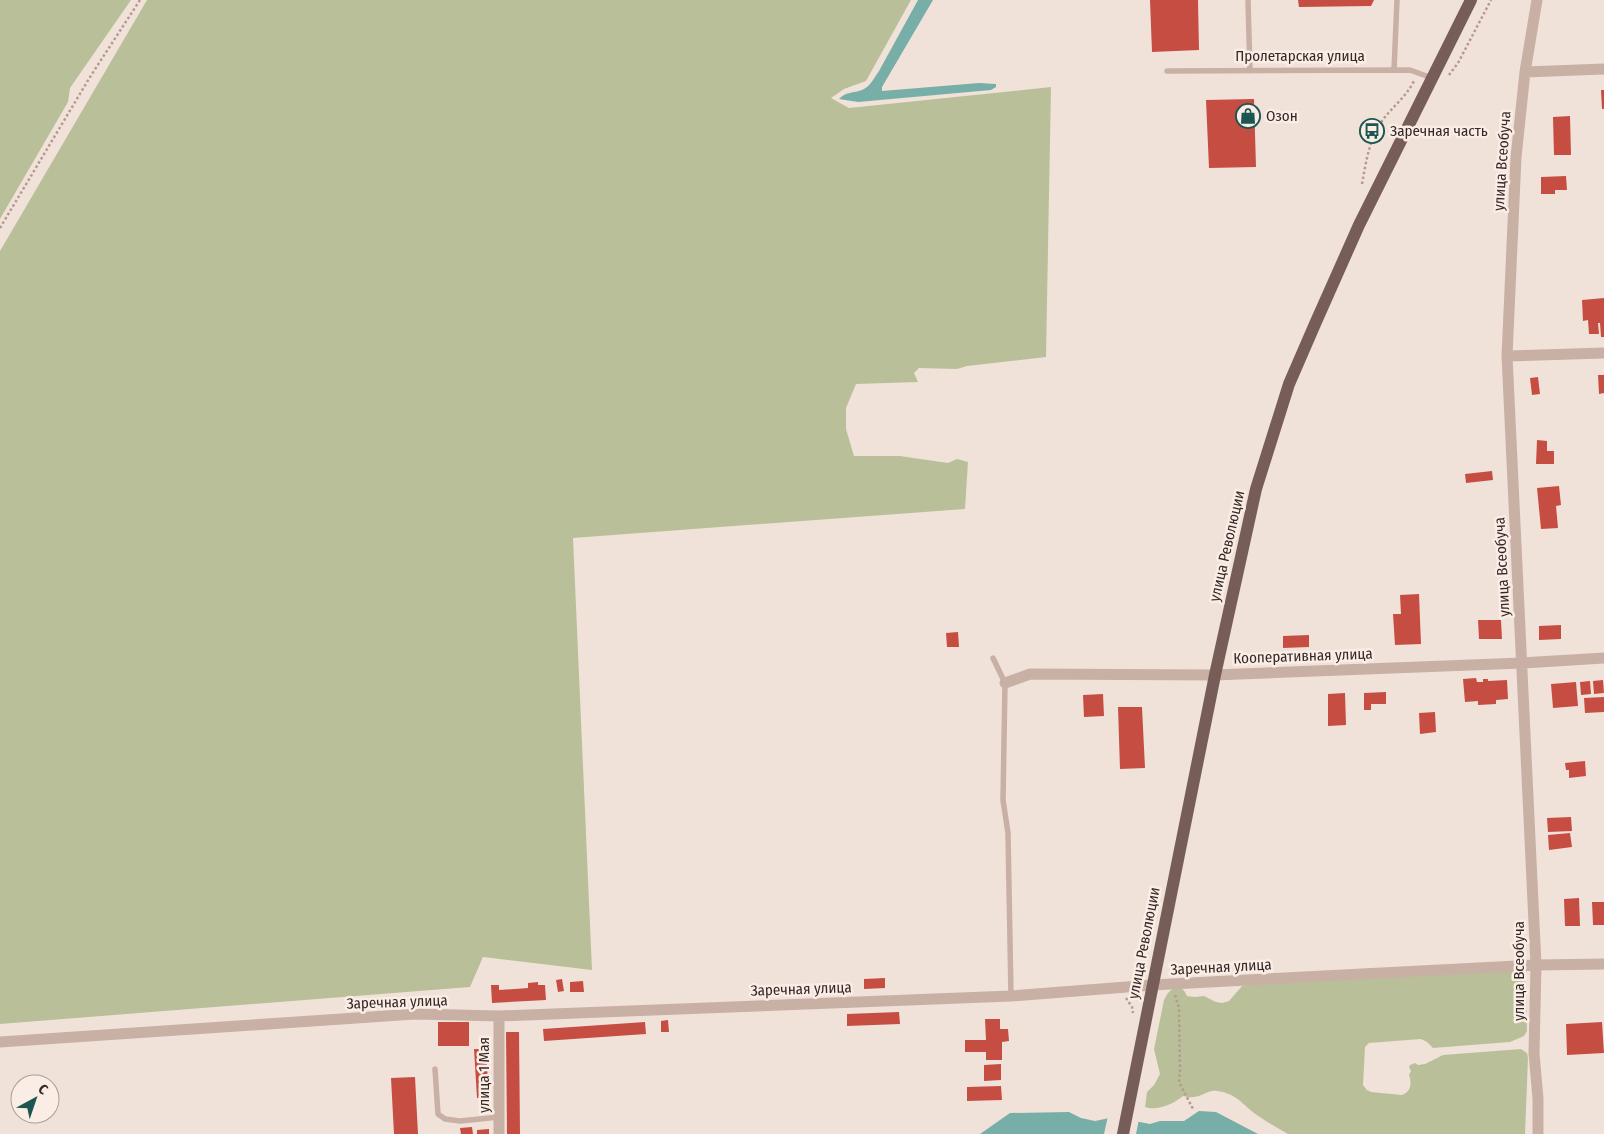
<svg xmlns="http://www.w3.org/2000/svg" width="1604" height="1134" font-family="'Fira Sans Condensed',sans-serif">
<rect width="100%" height="100%" fill="#f1e2d9"/>
<path fill="#b9c099" d="M0 0H131L70 88 68 102 0 219Z
M147 0H911L866 81 844 89 831 98 849 108 1051 87 1046 357 967 366 957 369 919 368 914 373 918 382 856 384 846 408V429L854 456H900L948 463 957 459 968 462 965 509 573 538 592 970 483 957 470 987 0 1024V251Z
M1514 971 1522 975 1526 983 1527 1031 1524 1036 1510 1042 1433 1048 1427 1042 1421 1039 1369 1043 1365 1047 1363 1085 1367 1090 1371 1092 1402 1095C1411 1092 1412 1083 1409 1075L1411 1071 1409 1067 1410 1065 1415 1063 1418 1065 1425 1064 1443 1055 1521 1049 1527 1053 1528 1058 1525 1134H1288C1276 1127 1265 1121 1254 1113 1240 1102 1237 1094 1217 1091 1206 1089 1200 1101 1183 1096 1174 1104 1157 1111 1145 1107L1147 1092 1154 1085 1160 1074 1154 1049 1164 1000 1168 993 1174 987C1181 987 1184 989 1187 996L1195 997 1204 996 1216 1002 1222 1003 1229 1001 1242 986 1255 984Z"/>
<path fill="#78aea8" d="M918 0H933L882 87V91L979 83 996 84V87L991 90 858 102 839 99C845 92 854 93 862 90 870 87 874 78 879 71Z
M1199 1111 1216 1112 1258 1134H980L1010 1113 1069 1112 1081 1118 1095 1121 1114 1117 1150 1124 1160 1121H1184Z"/>
<path fill="#f1e2d9" d="M1115 1115 1139 1119 1136 1134H1104L1108 1116Z"/>
<path fill="#c64d42" d="M1150 0H1198L1199 50 1152 52Z
M1298 0H1374L1371 6 1299 7Z
M1601 90H1604V109H1602Z
M1254 99 1256 167 1209 168 1206 100Z
M1570 116 1571 155H1554L1553 117Z
M1566 176 1567 190H1555V194H1541V177Z
M1604 298V337H1601L1600 323H1598L1599 334H1589L1588 320 1583 321 1582 300Z
M1598 375H1604V393L1599 394Z
M1538 377 1540 394 1532 395 1530 378Z
M1537 440 1547 441V451H1554V464H1536Z
M1492 471 1493 480 1466 483 1465 474Z
M1559 486 1561 505 1556 506 1558 528 1541 529 1537 488Z
M1419 594 1421 644 1395 645 1393 614H1401L1400 595Z
M1478 620H1501L1502 639H1479Z
M1561 625V639L1539 640V626Z
M958 632 959 647H947L946 633Z
M1309 635V647L1283 648V636Z
M1476 678 1477 682H1483V679H1488V681L1507 680 1508 699 1496 700V704L1478 705V701L1465 702 1463 679Z
M1603 680 1604 693 1594 694 1593 681Z
M1590 681 1591 694 1581 695 1580 682Z
M1576 682 1578 706 1553 708 1551 684Z
M1386 692V704H1371V710H1364V693Z
M1345 693 1346 725 1328 726V694Z
M1103 694 1104 716 1084 717 1083 695Z
M1604 697V712L1585 713 1584 698Z
M1118 707H1142L1145 768 1120 769Z
M1435 712 1436 732 1420 734 1419 713Z
M1585 761 1586 776 1569 778V770H1566L1565 763Z
M1571 817 1572 831 1548 832 1547 818Z
M1570 833 1572 847 1549 850 1548 835Z
M1579 898 1580 926H1565L1564 899Z
M1592 902H1604V925H1593Z
M885 978V988L864 989V979Z
M562 979 564 991 558 992 556 980Z
M583 981 584 992H570V982Z
M538 982V985H545L546 1000 492 1003 491 985H499V990L528 988V983Z
M899 1012 900 1024 847 1026V1014Z
M985 1019H1000V1029H1008L1009 1041 1002 1042V1060H986V1052H965V1040H986Z
M668 1020 669 1032H661V1021Z
M438 1022H469V1046H438Z
M645 1022 646 1034 544 1041 543 1029Z
M1602 1022 1604 1053 1567 1055 1566 1024Z
M506 1032H519L520 1134H507Z
M474 1049H486L489 1097 477 1098Z
M1001 1064V1080L984 1081V1065Z
M415 1077 418 1134H394L391 1078Z
M1001 1086 1002 1100 967 1101V1087Z
M472 1127 473 1134H461L460 1128Z
M489 1129V1134H477V1130Z"/>
<g fill="none" stroke-linecap="round" stroke-linejoin="round">
<path stroke="#b5998f" stroke-width="2.5" stroke-dasharray="2.5 2.5" stroke-linecap="butt" d="M1449 75 1458 63 1491 0
M1362 184C1366 162 1369 140 1382 121 1392 107 1406 97 1414 81
M0 228 90 77 140 0
M1175 995 1179 1008 1180 1071 1179 1082 1193 1109
M1126 998 1132 1007 1133 1013"/>
<path stroke="#c9b0a5" stroke-width="5.5" d="M1248 0 1250 71
M1394 70 1397 0
M1167 71 1410 70 1432 78
M993 658 1005 683 1003 800 1008 833 1011 996
M435 1069 438 1114 445 1119 460 1121 499 1117"/>
<path stroke="#c9b0a5" stroke-width="11" d="M1537 0 1525 72 1516 157 1507 356 1536 965 1534 1053 1538 1099V1134
M1525 72 1604 69
M1507 356 1604 353
M1005 683 1030 674 1215 675 1522 663 1604 658
M0 1042 415 1014 499 1016 1011 996 1152 985 1536 965 1604 964
M499 1134V1016"/>
<path stroke="#775d57" stroke-width="12" d="M1123 1134 1215 675 1256 489 1289 384 1315 324 1359 225 1471 0"/>
</g>
<defs>
<symbol id="shop-ring" viewBox="-11 -11 22 22"><circle r="9.5" fill="#f9ede5" stroke="#1c5651" stroke-width="1.5"/><path d="M-5-2.5h2.3a2.7 3.5 0 0 1 5.4 0H5L5.5 6h-11ZM-1.5-2.5h3a1.5 2.3 0 0 0-3 0Z" fill="#1c5651"/></symbol>
<symbol id="bus-ring" viewBox="-11 -11 22 22"><circle r="9.5" fill="#f9ede5" stroke="#1c5651" stroke-width="1.5"/><path d="M-5-6H5V4H4V6H2V4H-2V6H-4V4H-5ZM-3.5-4V0h7V-4ZM-3.5 1.2v1.5H-2V1.2ZM2 1.2v1.5H3.5V1.2Z" fill="#1c5651"/></symbol>
</defs>
<g fill-rule="evenodd">
<use href="#shop-ring" x="1234" y="102" width="28" height="28"/>
<use href="#bus-ring" x="1358" y="117" width="28" height="28"/>
</g>
<g text-anchor="middle" dominant-baseline="central" stroke-width="5" stroke-linejoin="round" paint-order="stroke">
<g font-size="15" fill="#352826" stroke="#f9ede5">
<text x="1300" y="56">Пролетарская улица</text>
<text transform="translate(1502 161) rotate(-86)">улица Всеобуча</text>
<text transform="translate(1227 546) rotate(-77)">улица Революции</text>
<text transform="translate(1502 567) rotate(-93)">улица Всеобуча</text>
<text transform="translate(1303 656) rotate(-2)">Кооперативная улица</text>
<text transform="translate(1144 943) rotate(-79)">улица Революции</text>
<text transform="translate(1221 967) rotate(-3)">Заречная улица</text>
<text transform="translate(1519 971) rotate(-90)">улица Всеобуча</text>
<text transform="translate(801 989) rotate(-2)">Заречная улица</text>
<text transform="translate(397 1002) rotate(-2)">Заречная улица</text>
<text transform="translate(484 1075) rotate(-90)">улица 1 Мая</text>
</g>
<g font-size="15" fill="#352826" stroke="#f9ede5" text-anchor="start">
<text x="1266" y="116">Озон</text>
<text x="1390" y="131">Заречная часть</text>
</g>
</g>
<g transform="translate(35 1099) rotate(40)"><circle r="24" fill="#f9ede5" stroke="#ab9e99"/>
<path d="M0-4L9 19L0 12L-9 19Z" fill="#1c5651"/>
<text y="-8" font-size="14" font-weight="bold" text-anchor="middle" fill="#352826">С</text>
</g>
</svg>
